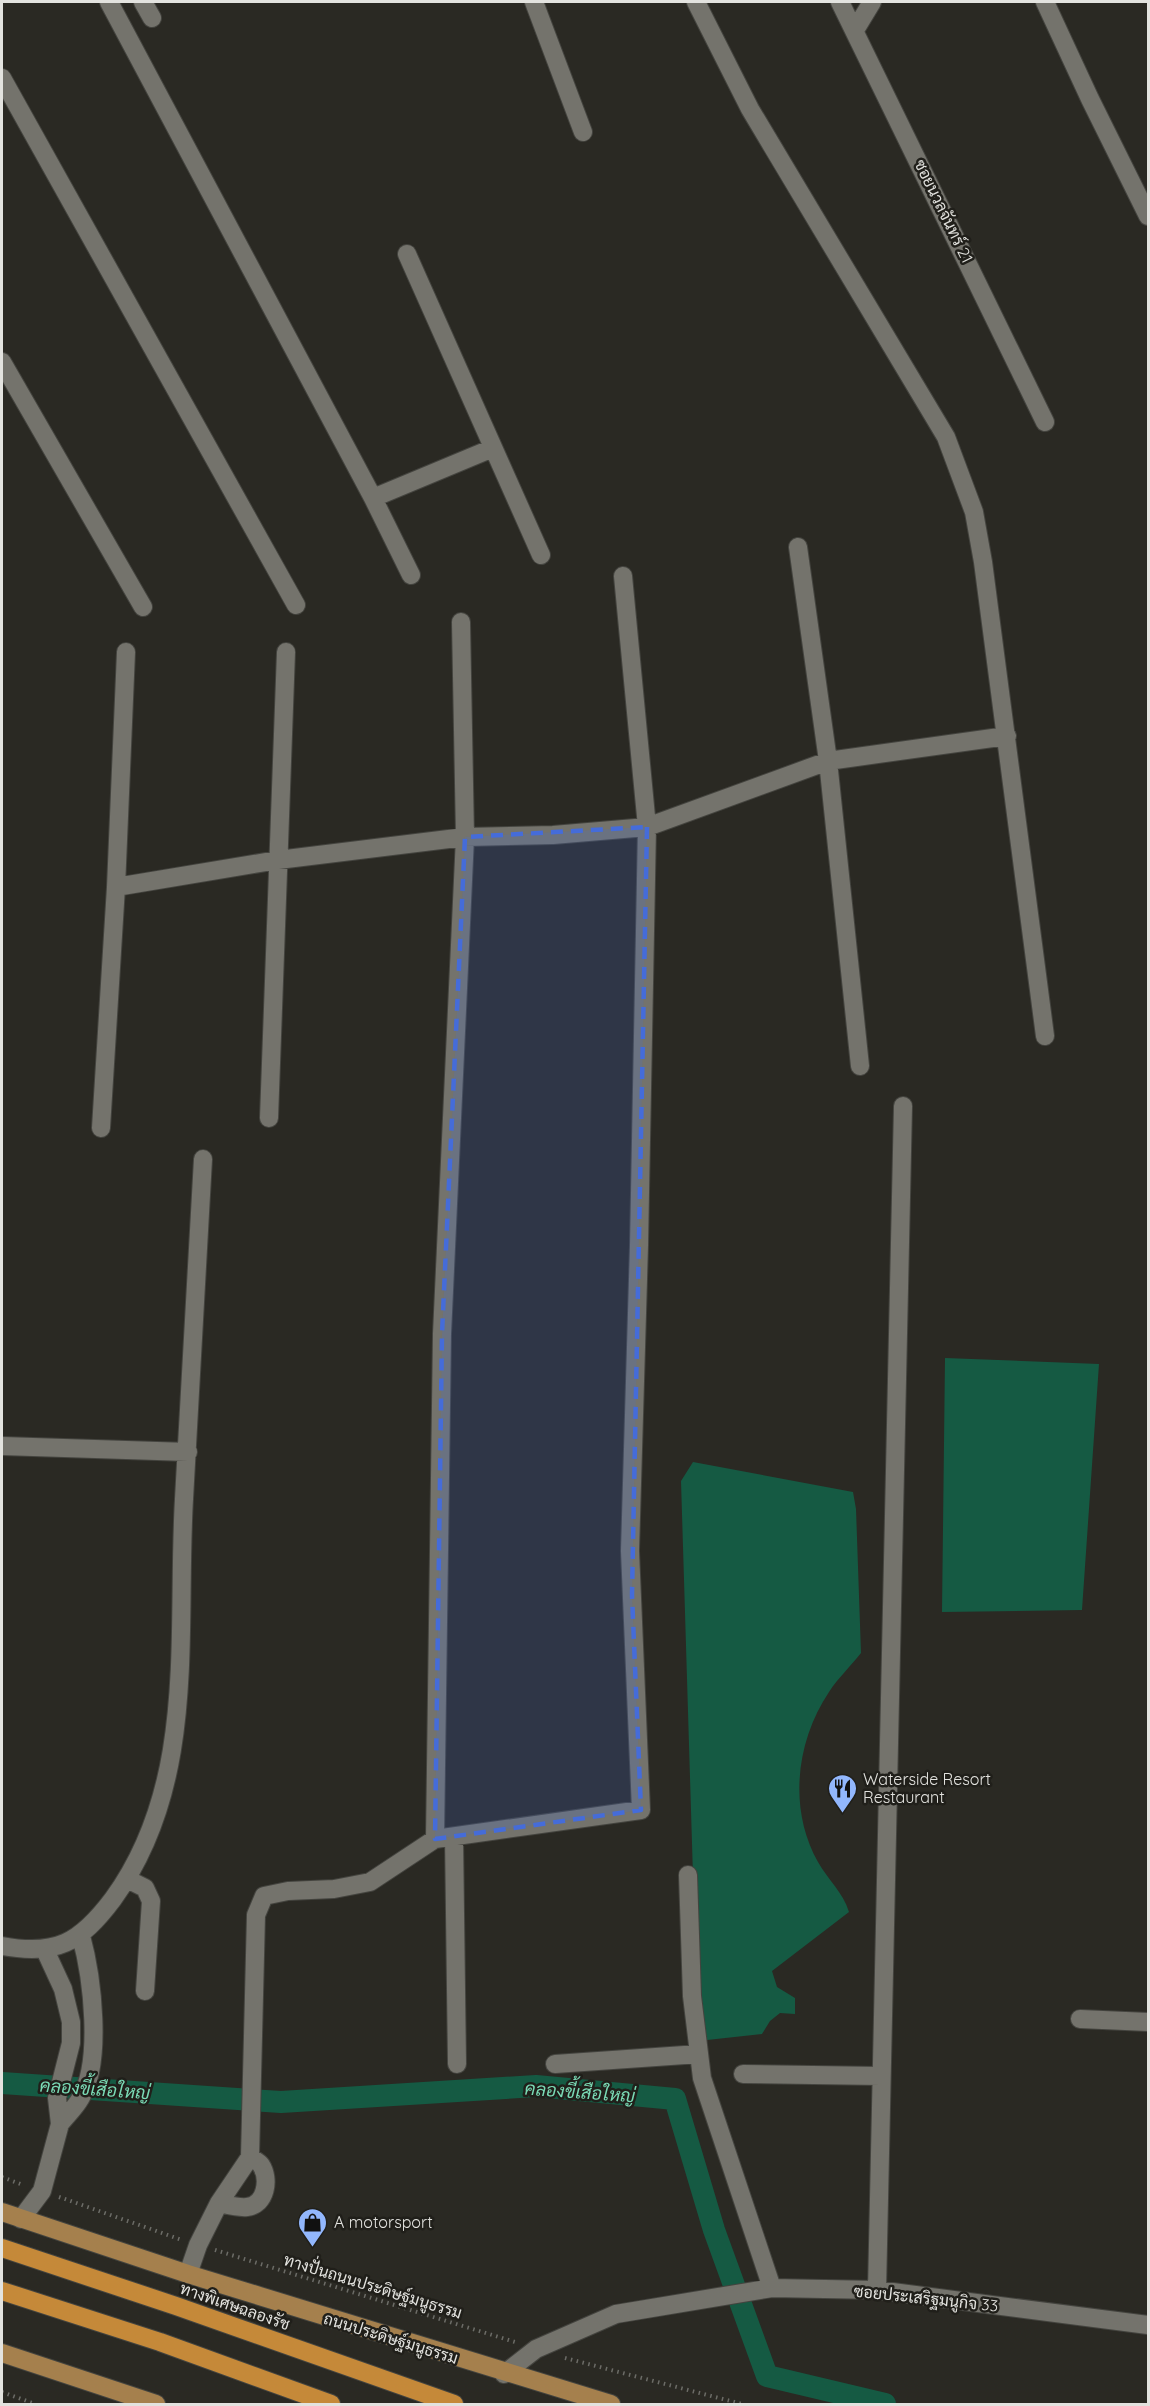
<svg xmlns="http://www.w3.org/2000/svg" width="1150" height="2406" font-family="Quicksand,Sarabun,sans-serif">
<rect width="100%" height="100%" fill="#2a2923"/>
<path fill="#155a43" d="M945 1358 1099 1364 1082 1610 942 1612Z
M693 1462 853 1492 856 1509 861 1653C851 1666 838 1678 829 1692 796 1741 788 1809 818 1862 828 1880 843 1892 849 1912L772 1971 777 1987 795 1998V2014L780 2013 770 2021 762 2034 698 2041 681 1481Z"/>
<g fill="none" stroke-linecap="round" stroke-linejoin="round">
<path stroke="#155a43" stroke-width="22" d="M2 2083 281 2102 536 2086 675 2099 714 2230 767 2376 885 2404"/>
<defs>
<path id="minor" d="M109 2 373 498 411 575
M143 2 152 18
M534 2 583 132
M696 2 750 109 946 437 974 512 983 562 1045 1036
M840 2 1045 422
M1045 2 1090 99 1148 216
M855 30 872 2
M2 78 296 605
M407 254 541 555
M2 362 143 607
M373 498 493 448
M798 547 828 761 860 1066
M116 887 278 860 465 837 553 835 647 827 828 761 1007 736
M269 1118 286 652
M101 1128 116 887 126 652
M2 1446 188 1452
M454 1837 457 2064
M435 1839 442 1334 465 837 461 622
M688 1875 692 1996 702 2078 772 2288
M127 1879 145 1888 151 1901 145 1991
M2 1946C56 1956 80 1943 113 1899 198 1782 176 1635 184 1499 191 1385 197 1272 203 1159
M1080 2019 1148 2022
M555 2064 699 2054
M743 2074 881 2076
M60 2124C66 2116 75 2108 80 2099 103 2062 92 1976 81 1936
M219 2203C228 2205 238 2208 247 2207 266 2205 270 2179 261 2165 259 2162 253 2159 250 2157
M21 2219 42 2191 60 2124 57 2098 71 2043V2022L63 1989 45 1950
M188 2274 198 2245 219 2203 250 2157 256 1915 264 1896 288 1891 334 1889 370 1882 435 1839 641 1810 630 1551 639 1245 647 827 623 576
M877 2290 903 1106
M504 2374 536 2349 616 2314 772 2288 877 2290 1148 2325"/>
<path id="major" d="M2 2212 188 2274 611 2404
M2 2353 156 2404"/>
<path id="highway" d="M2 2248 176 2306 454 2404
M2 2291 160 2342 331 2404"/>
</defs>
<use href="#minor" stroke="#44443f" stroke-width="20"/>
<use href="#major" stroke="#44443f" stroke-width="20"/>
<use href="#highway" stroke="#44443f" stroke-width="20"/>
<path stroke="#6c6c67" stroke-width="4" stroke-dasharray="1.5 4.5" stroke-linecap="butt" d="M2 2177 23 2185
M59 2197 182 2240
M215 2250 515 2342
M565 2358 742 2404
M2 2392 35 2404"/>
<use href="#minor" stroke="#74736c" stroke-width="18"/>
<use href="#major" stroke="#a5804d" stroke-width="18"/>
<use href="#highway" stroke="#c58939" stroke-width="18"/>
</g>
<path fill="#456cd9" fill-opacity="0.2" stroke="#456cd9" stroke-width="4.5" stroke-dasharray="12 8" stroke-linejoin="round" d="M647 827 632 1595 641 1810 435 1839 442 1334 465 837Z"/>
<defs>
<symbol id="restaurant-pin" viewBox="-11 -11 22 30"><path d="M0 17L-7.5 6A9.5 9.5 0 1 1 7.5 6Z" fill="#92b7fd" stroke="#201f1a"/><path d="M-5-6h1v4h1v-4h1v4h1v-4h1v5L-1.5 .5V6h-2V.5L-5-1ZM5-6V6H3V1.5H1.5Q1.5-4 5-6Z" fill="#111"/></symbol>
<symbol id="shop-pin" viewBox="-11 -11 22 30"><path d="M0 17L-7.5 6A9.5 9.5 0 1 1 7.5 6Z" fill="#92b7fd" stroke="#201f1a"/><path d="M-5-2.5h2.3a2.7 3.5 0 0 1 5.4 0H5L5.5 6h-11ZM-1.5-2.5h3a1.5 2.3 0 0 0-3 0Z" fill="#111"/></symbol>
</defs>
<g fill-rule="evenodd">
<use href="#restaurant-pin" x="826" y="1772" width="33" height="45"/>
<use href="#shop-pin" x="296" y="2206" width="33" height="45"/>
</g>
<g text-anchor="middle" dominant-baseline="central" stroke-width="5" stroke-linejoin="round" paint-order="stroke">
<g font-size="16" fill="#e3e3df" stroke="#201f1a">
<text transform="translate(944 211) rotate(64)">ซอยนวลจันทร์ 21</text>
<text transform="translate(373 2286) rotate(17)">ทางปั่นถนนประดิษฐ์มนูธรรม</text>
<text transform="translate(926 2298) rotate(6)">ซอยประเสริฐมนูกิจ 33</text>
<text transform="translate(235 2306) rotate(19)">ทางพิเศษฉลองรัช</text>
<text transform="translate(391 2338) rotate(17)">ถนนประดิษฐ์มนูธรรม</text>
</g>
<g font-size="16" fill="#e3e3df" stroke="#201f1a" text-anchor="start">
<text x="863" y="1779">Waterside Resort<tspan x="863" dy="18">Restaurant</tspan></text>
<text x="334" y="2222">A motorsport</text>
</g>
<g font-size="18" font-style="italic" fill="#7adab5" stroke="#201f1a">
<text transform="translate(95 2089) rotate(4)">คลองขี้เสือใหญ่</text>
<text transform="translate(580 2092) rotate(4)">คลองขี้เสือใหญ่</text>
</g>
</g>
<rect width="1150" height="2406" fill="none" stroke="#e3e3df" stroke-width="6"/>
</svg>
